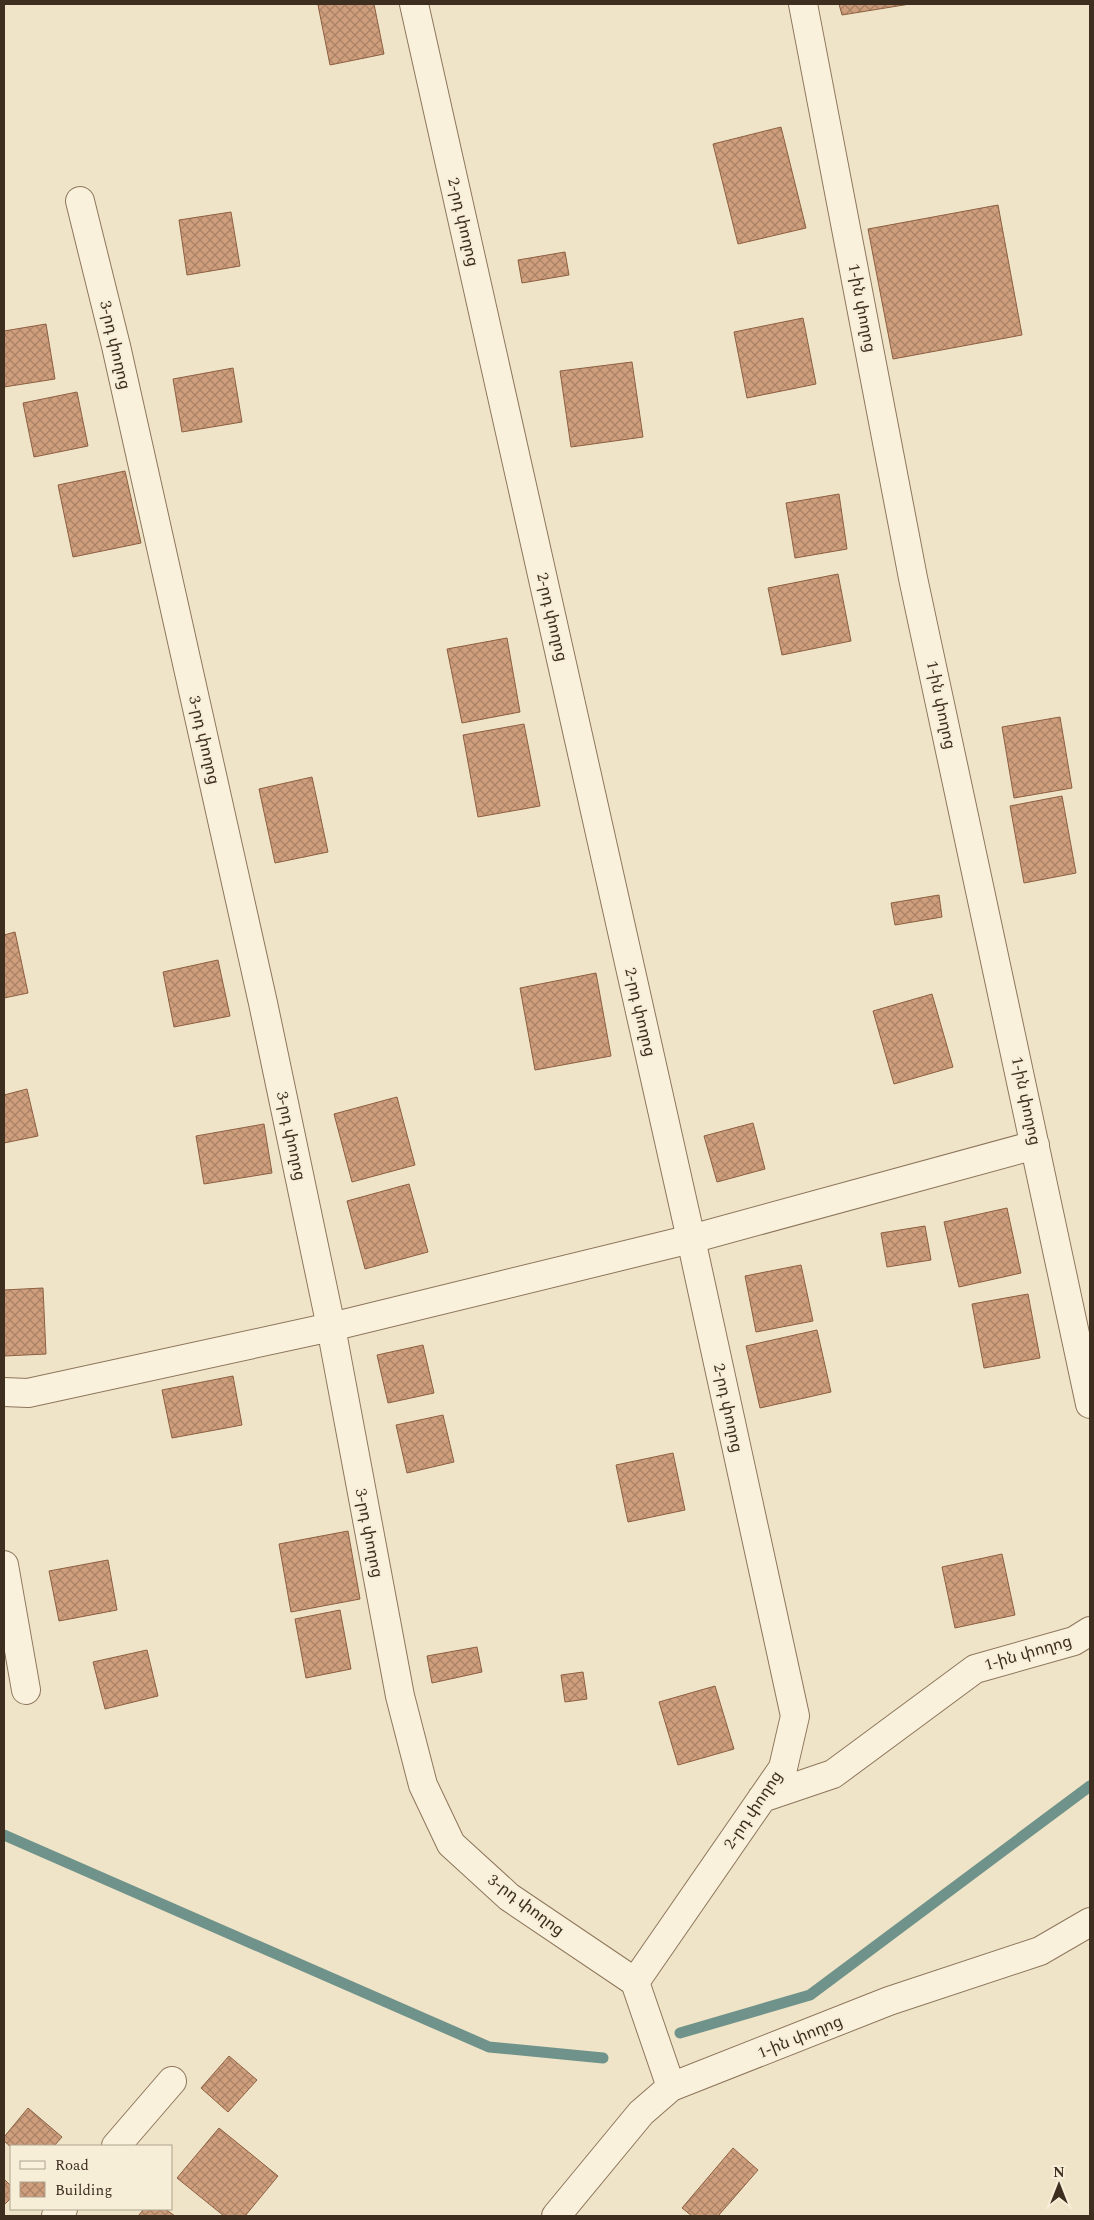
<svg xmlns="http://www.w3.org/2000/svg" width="1094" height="2220" font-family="Spectral,'Noto Sans Armenian',serif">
<defs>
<pattern id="building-cross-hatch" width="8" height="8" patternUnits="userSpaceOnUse" patternTransform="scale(1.25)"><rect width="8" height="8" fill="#cf9f7d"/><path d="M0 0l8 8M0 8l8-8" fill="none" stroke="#a98266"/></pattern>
</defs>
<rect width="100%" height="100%" fill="#f0e4c8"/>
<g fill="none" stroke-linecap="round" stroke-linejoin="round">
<path stroke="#6f938a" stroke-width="11" d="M4 1835 489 2047 603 2058
M680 2033 810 1995 1090 1786"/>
</g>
<path fill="url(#building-cross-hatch)" stroke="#8d5f41" d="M324 4H374L384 54 330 65 318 5Z
M839 4H910L842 15Z
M781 127 806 228 738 244 713 144Z
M998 205 1022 335 893 359 868 229Z
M231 212 240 266 187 275 179 220Z
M565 252 569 275 522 283 518 260Z
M803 318 816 384 747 398 734 332Z
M46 324 55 379 4 387V331Z
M632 362 643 437 571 447 560 371Z
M233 368 242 422 182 432 173 379Z
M77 392 88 446 34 457 23 403Z
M125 471 141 543 73 557 58 485Z
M839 494 847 549 795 558 786 503Z
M838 574 851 641 782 655 768 588Z
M507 638 520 712 462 723 447 649Z
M1060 717 1072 788 1014 798 1002 727Z
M524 724 540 806 478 817 463 735Z
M312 777 328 852 275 863 259 789Z
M1062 796 1076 873 1024 883 1010 806Z
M939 895 942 917 895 925 891 903Z
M15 932 28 993 4 998V935Z
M218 960 230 1016 174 1027 163 972Z
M596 973 611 1056 535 1070 520 988Z
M932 994 953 1067 894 1084 873 1011Z
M27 1089 38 1136 4 1143V1095Z
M397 1097 415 1165 352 1182 334 1114Z
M753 1123 765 1169 717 1182 704 1136Z
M264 1124 272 1173 204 1184 196 1136Z
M409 1184 428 1252 365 1269 347 1201Z
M1007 1208 1021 1273 959 1287 944 1222Z
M925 1226 931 1260 887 1267 881 1233Z
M801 1265 813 1321 756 1332 745 1276Z
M43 1288 46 1354 4 1356V1290Z
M1028 1294 1040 1358 984 1368 972 1304Z
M817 1330 831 1392 760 1408 746 1346Z
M423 1345 434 1393 388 1403 377 1355Z
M233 1376 242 1425 172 1438 162 1390Z
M443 1415 454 1462 407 1473 396 1425Z
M673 1453 685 1510 628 1522 616 1465Z
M348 1531 360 1599 291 1612 279 1544Z
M1002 1554 1015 1615 955 1628 942 1567Z
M108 1560 117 1610 59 1621 49 1571Z
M340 1610 351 1669 306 1678 295 1619Z
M477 1647 482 1672 432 1683 427 1656Z
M147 1650 158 1696 105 1709 93 1662Z
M583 1672 587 1699 565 1702 561 1675Z
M715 1686 734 1749 678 1765 659 1702Z
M229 2056 257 2080 228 2112 201 2088Z
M28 2108 62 2137 54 2146 11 2147 4 2141V2137Z
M219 2128 278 2176 245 2216H224L177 2178Z
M733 2148 758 2170 718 2216H692L682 2208Z
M4 2179 11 2186V2198L4 2205Z
M144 2209H165L175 2216H138Z"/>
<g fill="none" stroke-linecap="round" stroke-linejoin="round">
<defs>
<path id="minor" d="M414 4 691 1239 795 1716 783 1768 635 1982
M803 4 913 578 1090 1404
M80 201 116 346 263 1003 331 1327 400 1696 423 1785 451 1844 509 1897 635 1982
M4 1392 28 1393 331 1327 691 1239 1035 1145
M4 1565 26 1690
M762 1798 833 1774 975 1669 1074 1641 1090 1631
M635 1982 671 2087
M116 2146 172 2081
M56 2216 63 2209
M556 2216 641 2113 671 2087 889 2001 1040 1951 1090 1922"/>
</defs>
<use href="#minor" stroke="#8d765c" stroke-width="30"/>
<use href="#minor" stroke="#faf1dc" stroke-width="28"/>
</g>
<g text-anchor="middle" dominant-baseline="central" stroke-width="4" stroke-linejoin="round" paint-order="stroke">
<g font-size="16" fill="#3d2e20" stroke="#f7eed8">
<text transform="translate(463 222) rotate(77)">2-րդ փողոց</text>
<text transform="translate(862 308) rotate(79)">1-ին փողոց</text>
<text transform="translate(115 345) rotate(77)">3-րդ փողոց</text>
<text transform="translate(552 617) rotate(77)">2-րդ փողոց</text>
<text transform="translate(941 705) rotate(78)">1-ին փողոց</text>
<text transform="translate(204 740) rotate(77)">3-րդ փողոց</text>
<text transform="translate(640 1012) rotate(77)">2-րդ փողոց</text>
<text transform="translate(1026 1101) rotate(78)">1-ին փողոց</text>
<text transform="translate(291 1136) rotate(78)">3-րդ փողոց</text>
<text transform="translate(728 1408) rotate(78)">2-րդ փողոց</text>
<text transform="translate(369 1533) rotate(79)">3-րդ փողոց</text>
<text transform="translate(1028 1653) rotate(-16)">1-ին փողոց</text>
<text transform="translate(753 1810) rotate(-56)">2-րդ փողոց</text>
<text transform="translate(526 1905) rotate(37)">3-րդ փողոց</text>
<text transform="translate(800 2037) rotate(-22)">1-ին փողոց</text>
</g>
</g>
<rect width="1094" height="2220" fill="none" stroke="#3d2e20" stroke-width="10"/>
<rect x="10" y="2145" width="162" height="65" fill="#f7eed8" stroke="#ada18e"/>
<rect x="20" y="2161" width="25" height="8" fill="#faf1dc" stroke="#ada18e"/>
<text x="55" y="2170" font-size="15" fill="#3d2e20">Road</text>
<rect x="20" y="2182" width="25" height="15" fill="url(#building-cross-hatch)" stroke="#ada18e"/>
<text x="55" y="2195" font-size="15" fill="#3d2e20">Building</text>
<g transform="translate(1059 2185)" stroke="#f7eed8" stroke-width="4" paint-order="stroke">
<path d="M0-4L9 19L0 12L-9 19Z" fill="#3d2e20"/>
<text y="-8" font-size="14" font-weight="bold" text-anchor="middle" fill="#3d2e20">N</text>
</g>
</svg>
